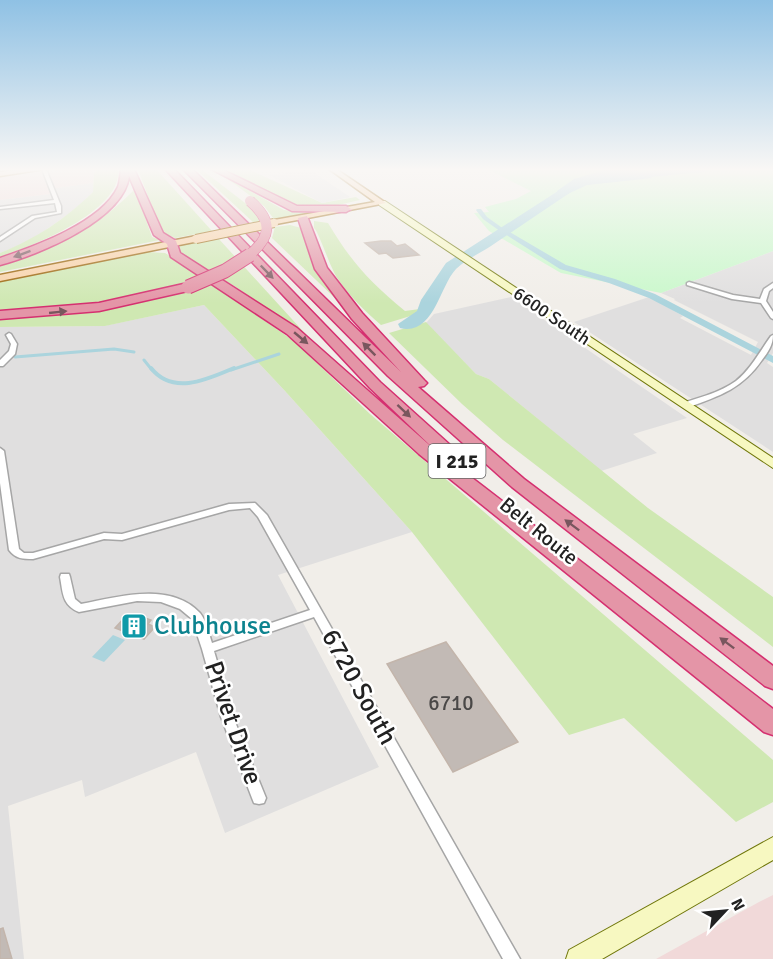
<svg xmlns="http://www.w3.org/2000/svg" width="773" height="959" font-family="Signika,sans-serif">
<rect width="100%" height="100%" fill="#f1eee9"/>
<path fill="#e0dfdf" d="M93 183V192L75 210 28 242 0 253V200L50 194 48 189Z
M773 251V353L767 363 773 367V452L574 322 649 297 683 316 680 318 751 355 758 342 674 300 675 299 661 293Z
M511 297 687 418 633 434 657 453 601 471 489 379 476 374 426 323 434 314Z
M204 305 285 391 412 532 278 575 379 767 225 833 196 752 85 797 82 780 8 806 24 959H0V327L104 326Z"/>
<path fill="#f1d9d9" d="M67 169H98L94 173 93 183 49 189 50 194 0 200V177Z
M773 895V959H656L759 902Z"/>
<path fill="#cfe8b2" d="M98 169H118C123 211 33 246 0 257V253C37 238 64 220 93 192L94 173Z
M138 169H156L212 231 175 238 161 232Z
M196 169H201L249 206 261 221 254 223Z
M224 169H248L322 203 356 197 360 200 320 209H301Z
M225 177 284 210 306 213 274 219 264 206Z
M135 189 152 237 160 240 0 272V266C54 248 95 230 135 189Z
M314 221 328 223C352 263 369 281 405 311L420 309 417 314 381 325C365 311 350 297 338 279 330 268 319 232 314 228Z
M290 225 305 229 314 264 337 300 272 238 275 227Z
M218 238 311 340 236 287 179 253 176 249 183 245Z
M148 252 165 253 201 274C143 307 65 306 0 312V282Z
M210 283 294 341 370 414 773 760V802L736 822 624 718 569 735 412 532 285 391 204 305 105 326 0 327V318C75 315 139 307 210 283Z
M426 322 476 374 489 379 648 508 773 597V647L503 440 462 404 389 333Z"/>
<path fill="#c9f8cb" d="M487 169H773V251L661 293 561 273 489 231 474 213 489 212 485 207 516 199 531 191Z"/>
<path fill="#e2e2e2" d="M310 170 350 197 322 203 269 175Z"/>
<path fill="#abd4dd" d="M608 169H634L653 178 587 185 557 199V191L574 179Z
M113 635 125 640 104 662 92 657Z"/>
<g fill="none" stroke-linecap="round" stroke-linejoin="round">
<path stroke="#abd4dd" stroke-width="3" d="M15 357 114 349 134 352
M144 360 152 370
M231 370 279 354"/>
<path stroke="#abd4dd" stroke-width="4" d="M151 368C173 396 208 379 234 368"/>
<path fill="#abd4dd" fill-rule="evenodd" d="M477 209H481L487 217 501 227 566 265 615 279 655 294 773 356V363L649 298 609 283 560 269 497 229 483 219 476 210Z"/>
<path fill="#abd4dd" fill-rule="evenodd" d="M671 169H708L703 172 619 180 613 177 619 174Z
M583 179 589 182 580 186C550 206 521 226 491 246 480 253 465 260 456 269 439 287 434 336 400 328L398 324 417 311 421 300 446 263 572 182Z"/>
</g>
<path fill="#c2bab5" stroke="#c3b5ab" stroke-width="1.5" d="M381 241H391L397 246 405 244 419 255 393 258 386 253 379 254 365 243Z
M134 614 151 620 148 624 155 627 144 639 115 628 127 615 131 617Z
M446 642 518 742 453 772 387 664Z
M3 928 12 959H0V929Z"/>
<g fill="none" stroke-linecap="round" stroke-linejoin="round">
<defs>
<path id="minor" d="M42 169H46L61 206V213L35 218 0 241V237L32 216 57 212 55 203 0 209V207L54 200Z
M689 282 733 295 760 299 764 289 773 283V288L769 291 766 301 773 312V319L771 318 761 303 732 299 687 285V283Z
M9 333 11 334 17 344 15 354 3 366H0V360L9 351 11 344 6 335Z
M773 335C773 345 768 352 762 360 743 388 720 396 689 407H683L682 405 683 403C701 397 721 392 736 381 751 369 760 351 771 336Z
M0 448 4 451 19 549 24 553H33L104 533 122 534 229 504 255 503 267 515 520 959H503L314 617 214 651 233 717 266 798 264 803 259 804 254 803 252 798 221 717 202 649 192 619 180 609 161 602 137 601 79 612C62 605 63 593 60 577L61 574H69L70 577 75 599 81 604C118 597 170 581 200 613 206 620 209 634 212 643L310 610 258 517 250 508 229 510 122 540 104 539 33 559C23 559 16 559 9 550L0 483Z"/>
<path id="secondary" d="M379 201H385L773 458V468L379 205Z
M773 837V860L602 959H566L569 950Z"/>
<path id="primary" d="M25 169H45L0 176V172Z
M329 169H336L386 203 271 225V221L274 220 375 202Z
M196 236 199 237V241L0 281V275Z"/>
<path id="motorway" d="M121 169H134L163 233 176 241 180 253 297 328 435 450 370 388 165 169H174L380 382 469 462 472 466 469 470 463 471 773 709V735L764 732 419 454 287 334 171 257 167 244 154 235 129 176C124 220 38 255 0 265V258C35 246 101 223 118 187 120 182 120 175 121 169Z
M183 169H192L401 372 352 319 315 269 298 218 307 216 327 268 362 313 424 380 427 383 424 386 418 387 524 479 773 666V689L765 686 512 487 388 376Z
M211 169H221L297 206H346L351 209 346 212 292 211Z
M188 283 192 284V290L99 311 0 319V311L99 303Z"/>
</defs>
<use href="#minor" stroke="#a6a6a6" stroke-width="3"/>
<use href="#secondary" stroke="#70770a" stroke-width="2"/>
<use href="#primary" stroke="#996206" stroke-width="3"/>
<use href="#motorway" stroke="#d53070" stroke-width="3"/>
<use href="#minor" fill="#fff" fill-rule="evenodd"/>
<use href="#secondary" fill="#f7f8c1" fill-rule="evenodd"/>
<use href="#primary" fill="#f8d1a7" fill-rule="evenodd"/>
<use href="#motorway" fill="#e495a7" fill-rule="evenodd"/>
<defs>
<path id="primary-bridge" d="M196 239 274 223"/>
<path id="motorway-bridge-far1" d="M248 256C272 237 273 221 250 201"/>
<path id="motorway-bridge" d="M188 287 225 271 250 255"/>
</defs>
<use href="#primary-bridge" stroke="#996206" stroke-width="10" stroke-linecap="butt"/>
<use href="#motorway-bridge-far1" stroke="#d53070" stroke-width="11" stroke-linecap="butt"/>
<use href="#motorway-bridge" stroke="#d53070" stroke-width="15" stroke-linecap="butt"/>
<use href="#primary-bridge" stroke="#f8d1a7" stroke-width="8"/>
<use href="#motorway-bridge-far1" stroke="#e495a7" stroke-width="10"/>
<use href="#motorway-bridge" stroke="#e495a7" stroke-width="13"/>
</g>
<defs><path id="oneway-solid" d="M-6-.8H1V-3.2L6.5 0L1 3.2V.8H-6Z" transform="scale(1.5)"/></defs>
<g fill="#79565e">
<use href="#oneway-solid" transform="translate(22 254) rotate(160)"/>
<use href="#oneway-solid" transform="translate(267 272) rotate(46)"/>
<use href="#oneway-solid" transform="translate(58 312) rotate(-6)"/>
<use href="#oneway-solid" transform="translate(301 338) rotate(40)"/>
<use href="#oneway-solid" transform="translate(369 349) rotate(-135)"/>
<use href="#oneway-solid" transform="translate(404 411) rotate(43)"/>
<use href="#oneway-solid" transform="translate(572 525) rotate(-143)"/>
<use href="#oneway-solid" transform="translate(727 643) rotate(-143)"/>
</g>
<linearGradient id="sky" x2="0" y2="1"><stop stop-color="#8fc1e4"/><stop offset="0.56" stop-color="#f9f7f5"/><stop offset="1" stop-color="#f9f7f5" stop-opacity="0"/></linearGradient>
<rect width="773" height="303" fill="url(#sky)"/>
<defs>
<symbol id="building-square" viewBox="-11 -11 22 22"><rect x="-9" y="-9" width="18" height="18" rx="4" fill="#0f9aa8" stroke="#fff"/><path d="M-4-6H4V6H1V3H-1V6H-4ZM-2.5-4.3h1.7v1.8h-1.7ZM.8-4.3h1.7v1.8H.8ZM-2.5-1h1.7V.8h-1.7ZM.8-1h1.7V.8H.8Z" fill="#fff"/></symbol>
</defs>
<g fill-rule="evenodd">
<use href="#building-square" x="119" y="611" width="30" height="30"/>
</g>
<g text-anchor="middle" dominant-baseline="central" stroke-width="5" stroke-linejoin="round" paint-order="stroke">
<g font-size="18" fill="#222" stroke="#fff">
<text transform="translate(552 316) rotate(34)">6600 South</text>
</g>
<rect fill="#fff" stroke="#646464" stroke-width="1.5" x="428.5" y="444" width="57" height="34" rx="4.5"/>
<g font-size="20" font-weight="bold" fill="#222">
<text x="457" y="461">I 215</text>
</g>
<g font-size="21" fill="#222" stroke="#fff">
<text transform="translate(539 531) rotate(39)">Belt Route</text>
</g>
<g font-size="21" fill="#4a4847">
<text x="451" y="703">6710</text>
</g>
<g font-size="26" fill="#0d838f" stroke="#fff" text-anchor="start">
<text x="154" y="626">Clubhouse</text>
</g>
<g font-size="26" fill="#222" stroke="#fff">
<text transform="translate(359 687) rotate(61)">6720 South</text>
<text transform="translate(233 723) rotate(71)">Privet Drive</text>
</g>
</g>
<g transform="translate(725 911) rotate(64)" stroke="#ffffff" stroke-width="4.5" paint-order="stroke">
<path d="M0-4.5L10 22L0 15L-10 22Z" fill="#222222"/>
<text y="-9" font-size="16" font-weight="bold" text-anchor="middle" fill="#222222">N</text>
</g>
</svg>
